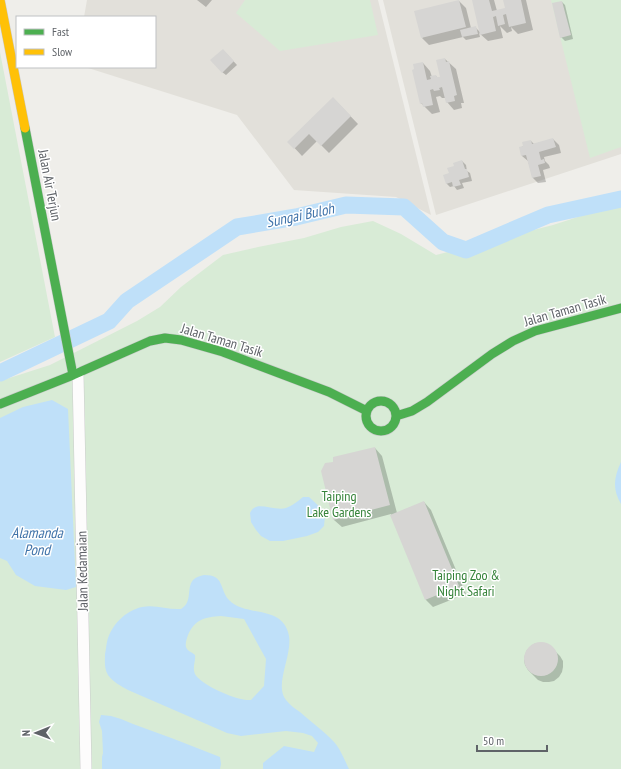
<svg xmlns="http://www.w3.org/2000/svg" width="621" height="769" font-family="'PT Sans Narrow',sans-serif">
<rect width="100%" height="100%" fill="#efeeea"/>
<path fill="#e2e0da" d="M87 0H378L431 215 396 197 294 190 237 115 85 67H155V17H84Z
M383 0H621V154L436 215Z"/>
<path fill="#d8ebd6" d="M245 0H370L378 35 280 51 236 13Z
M551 0H621V147L590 158Z
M0 52 55 337 0 362Z
M621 203V769H0V381L50 365 137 321 160 307 181 287 223 255 258 247 304 238 341 227 373 221 401 234 436 255 553 225Z"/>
<path fill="#bfe0f9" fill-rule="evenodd" d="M52 400 68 409 76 587 66 590 35 586 16 575 7 561 0 558V418L23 407Z
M621 462V504C612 489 614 477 621 462Z
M303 497H309L322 509 325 516 324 526 318 532 307 536 283 541H270L261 536 256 530 251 522 250 513C251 511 252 509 254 508 260 503 276 511 286 508 292 506 298 501 303 497Z
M204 575C225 575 219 589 229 600 245 617 280 605 288 632 295 652 273 684 286 700 290 705 295 709 300 712 311 722 325 732 334 742 340 748 345 761 349 769H263V763L284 746 314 752 318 743 312 736 303 733 286 731 241 736 227 733 128 690C121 686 113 682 108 675 104 668 105 662 105 654 106 650 106 646 107 642 111 625 125 611 142 607 155 604 168 610 181 609 193 602 186 589 193 580 196 577 200 576 204 575ZM221 616 244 619 266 659 264 686 251 700C248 700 244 700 241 699 230 697 200 684 195 674 192 667 196 661 195 655 192 652 187 651 186 647 185 643 187 638 188 635 195 619 205 617 221 616Z
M101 715 111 716 121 719 133 724 174 739 220 757 221 764 220 769H102V757L103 753 102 731 99 722Z"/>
<path fill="#0003" d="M197 0H212L206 7Z
M473 0H494L497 11 506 9 504 0H526L533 30 518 34 511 27 512 31 507 33 500 26 503 38 488 41 479 33 480 37 466 40 463 37 429 45 422 38 459 1 466 8 471 28 475 27 480 32Z
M562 2 565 5 573 39 565 41 561 37Z
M223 50 237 65 226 75 222 72Z
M445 59 456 69 464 103H461L462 108 454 110 447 102 445 98H442L440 96 436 97 440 112 432 114 421 103 423 63 430 71 432 77 436 76 438 78 441 77Z
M333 98 358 124 329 153 317 141 302 156 289 142Z
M553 139 559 145 561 153 544 157 545 161 549 165 550 168 543 170 546 182 538 183 533 178 528 161 522 156 520 148 531 141 534 144Z
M462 161 466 165 467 171 470 173 472 181 462 183 464 188 457 190 454 186 450 187 446 183 450 174 455 166Z
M375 448 382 456 397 513 424 502 431 510 466 594 433 607 426 600 391 514 342 527 334 520 322 471 335 463Z
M536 643H541L546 644 550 646 560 656 563 661V667L562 672 559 677 554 681 549 682H543L538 680 528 670 525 665 524 660 525 655 527 650 531 646Z"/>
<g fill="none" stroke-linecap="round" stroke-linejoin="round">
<path stroke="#bfe0f9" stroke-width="17" d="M0 373 109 321 127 301 237 227 296 217 346 205 404 207 443 242 466 250 548 215 621 199"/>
</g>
<path fill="#d6d5d3" d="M459 0 466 27 421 38 414 11Z
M472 0H489L492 11 505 8 503 0H521L526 23 509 27 506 14 503 15 505 24 498 26 496 16 493 17 496 31 480 35Z
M562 1 571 35 560 38 552 3Z
M476 26 478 34 462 37 460 30Z
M223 49 234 61 222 73 210 60Z
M445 58 446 62 449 61 457 95 454 96 455 101 446 103 442 87 439 88 440 90 434 91 433 89 430 90 433 105 423 107 422 103 420 104 412 70 414 69 413 64 423 62 427 80 431 79 430 76 436 75 437 77H440L436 60Z
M333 97 351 116 321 146 309 134 294 149 287 142Z
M553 138 556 147 539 152 541 160 544 159 545 163 538 165 541 176 532 178 526 155 521 156 519 147 523 146 522 142 531 140 532 144Z
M462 160 465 169H467L469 177 459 180 461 185 453 187 452 182 446 184 443 175 449 173 447 168 454 166 453 163Z
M375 447 390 505 333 520 321 471 325 463 333 462V457Z
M424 501 459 586 425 600 390 515Z
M524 659a17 17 0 1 1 34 0a17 17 0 1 1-34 0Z"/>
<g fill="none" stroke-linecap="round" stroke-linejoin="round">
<defs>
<path id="street" d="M78 373 86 769"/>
<path id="fast" d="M25 128 73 375
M366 416a15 15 0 1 1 30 0a15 15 0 1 1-30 0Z
M0 404 73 375 150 341 165 338 181 340 223 352 329 392 367 411
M396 416 412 411 427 402 492 354 513 341 535 331 621 308"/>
<path id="slow" d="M0 0 25 128"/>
</defs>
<use href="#street" stroke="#cbcccc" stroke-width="12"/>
<use href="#fast" stroke="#cacacb" stroke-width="10"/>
<use href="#slow" stroke="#cacacb" stroke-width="10"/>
<use href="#street" stroke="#fdfcfc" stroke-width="11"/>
<use href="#fast" stroke="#4caf50" stroke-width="9"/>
<use href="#slow" stroke="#ffc107" stroke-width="9"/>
</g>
<g text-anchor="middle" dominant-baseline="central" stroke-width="3" stroke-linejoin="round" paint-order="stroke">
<g font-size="14" fill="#5f6368" stroke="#fff">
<text transform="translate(50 185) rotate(79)">Jalan Air Terjun</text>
<text transform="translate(565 310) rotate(-16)">Jalan Taman Tasik</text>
<text transform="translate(222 340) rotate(17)">Jalan Taman Tasik</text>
<text transform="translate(82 571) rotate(-91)">Jalan Kedamaian</text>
</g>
<g font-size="14" fill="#348238" stroke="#fff">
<text x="339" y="496">Taiping<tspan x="339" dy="16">Lake Gardens</tspan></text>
<text x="466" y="575">Taiping Zoo &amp;<tspan x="466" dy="16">Night Safari</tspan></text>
</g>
<g font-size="15" font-style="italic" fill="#4174aa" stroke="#fff">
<text transform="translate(300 215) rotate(-12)">Sungai Buloh</text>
<text x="37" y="532">Alamanda<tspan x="37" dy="17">Pond</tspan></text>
</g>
</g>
<rect x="16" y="16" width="140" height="52" fill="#ffffff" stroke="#bfc1c3"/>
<rect x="24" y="29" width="20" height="6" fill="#4caf50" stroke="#bfc1c3"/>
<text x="52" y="36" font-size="12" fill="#5f6368">Fast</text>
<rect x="24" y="49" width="20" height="6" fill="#ffc107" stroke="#bfc1c3"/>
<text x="52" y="56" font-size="12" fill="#5f6368">Slow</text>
<g transform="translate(36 733) rotate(269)" stroke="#ffffff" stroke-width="3" paint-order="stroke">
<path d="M0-3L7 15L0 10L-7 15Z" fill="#5f6368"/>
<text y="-6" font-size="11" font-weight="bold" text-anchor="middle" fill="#5f6368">N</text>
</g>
<path d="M477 745v6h70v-6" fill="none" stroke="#5f6368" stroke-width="2"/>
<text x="483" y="745" font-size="12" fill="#5f6368" stroke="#ffffff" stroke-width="3" paint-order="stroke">50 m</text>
</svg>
